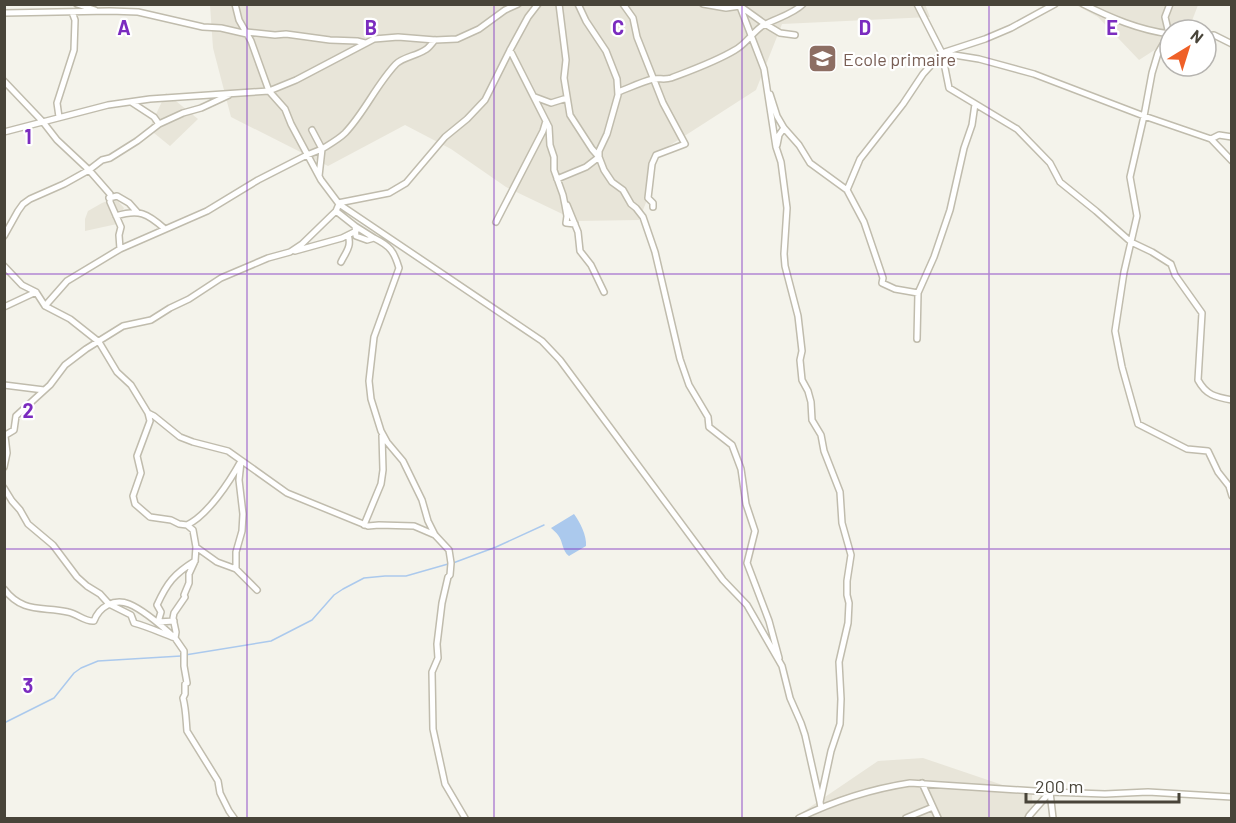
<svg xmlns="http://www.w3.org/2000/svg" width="1236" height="823" font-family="Barlow,sans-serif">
<rect width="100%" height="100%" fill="#f4f3eb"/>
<path fill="#e8e5d9" d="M925 4 930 17 782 24 756 90 658 153 651 190 639 220 577 221 506 187 451 149 405 125 328 166 231 117 213 48 210 5Z
M1076 5H1198L1190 26 1185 30H1170V40L1139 60 1098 17Z
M166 93 198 119 170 146 149 129Z
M115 198 124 208 117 224 85 231V219L88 211 102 203Z
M923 758 1032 795 1033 818H794L878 761Z"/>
<path fill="#abc9ed" d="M574 514C580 522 587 536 586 546L569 556C562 551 563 541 558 535 556 532 553 530 551 528Z"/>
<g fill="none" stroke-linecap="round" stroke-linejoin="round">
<path stroke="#abc9ed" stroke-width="1.5" d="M453 563 496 547 544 525
M185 655 271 641 312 620 334 595 343 589 364 578 385 576H406L448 564
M4 723 54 698 74 673 81 668 98 661 181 656"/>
<defs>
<path id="minor" d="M77 4 95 10
M235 4 239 20 251 41 269 91 285 109 291 124 321 180 339 204 542 341 560 360 723 580 747 605 782 666 790 698 801 723 805 735 820 802
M578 4 586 21 606 51 617 79 618 95 607 134 599 151V157L604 170 612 182 623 190 631 204 636 208 643 217 655 252 680 359 689 385 708 417 709 427 732 445 741 469 746 504 755 531 747 563 769 621 779 658
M623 4 633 18 637 37 663 103 685 144 656 155 652 164 648 198 653 203V207
M703 4 726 8 740 6 765 24 780 33 795 35
M739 4 764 69 776 147 781 162 787 208 784 254 785 266 798 316 802 351 800 360 802 380 808 391 811 402 812 420 821 435 824 451 840 492 842 523 851 555 847 581V595L849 603 848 623 839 662 841 699 840 724 831 751 820 802 821 808
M917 4 942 53 979 59 1034 74 1144 116 1211 139 1232 161
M1083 4C1111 18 1139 30 1170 34
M1170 4 1165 17 1169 34 1158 53 1152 73 1144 116 1130 177 1137 216 1124 272 1115 331 1122 367 1138 424 1187 449 1208 451 1218 472 1229 486 1232 496
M4 13 110 11 138 12 203 27 221 28 247 34
M246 32 275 35 286 34 330 40 357 41 365 43
M1206 36 1214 35 1232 44
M510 50 549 127 550 145 554 157V170L563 195 565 205 567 216 566 223 575 224
M942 53 949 88 1017 129 1050 163 1060 182 1096 211 1131 242 1152 252 1171 264 1175 275 1202 313 1198 380C1206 395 1215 397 1232 400
M4 81 43 122 57 140 89 170 64 184 30 199 23 204 18 211 4 236
M618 92C629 88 641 82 653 79 659 78 665 80 671 78 692 70 715 62 735 50 746 44 752 33 762 26 776 18 792 15 803 4
M770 94 777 116 784 128 799 145 810 163 847 190 864 222 883 278 882 283 895 289 918 293
M535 97 551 103 567 98
M131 102 154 117 159 124
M59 117 57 103 74 50 75 20 72 12
M312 130 322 149C330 144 339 139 345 133 365 112 376 85 396 64 403 57 416 56 425 50 429 48 432 43 435 40
M4 132 108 105 150 99 269 91 296 80 374 39 398 37 435 40 457 39 479 29 505 10 518 4
M1211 139 1219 135 1232 137
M777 145 779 135 784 128
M557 179 586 167 599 157 592 149 570 115 564 78 566 60 559 4
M847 190 860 159 903 104 923 74 942 53 985 39 1011 28 1055 4
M109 198 117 196 129 203 137 212
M338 203 389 193 406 183 445 137 467 119 485 100 510 50 528 17 538 4
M339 204 336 211 355 226 356 236 367 240 374 238C390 246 394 251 399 268L374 337 369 381 371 399 381 431 387 442 403 461 422 500 428 521 435 535 449 550 451 563 450 575 448 577 442 603 437 644 438 658 432 672 433 729 445 784 465 818
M567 205 578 232 580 251 591 265 604 292
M116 216C139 209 147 213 165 229
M496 222 543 131 546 121
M355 226 374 238
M120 249 119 235 121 227 110 202V194L89 170 102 160 110 158 137 141 159 124 183 113 201 108 229 95
M295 251 342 238 356 231
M341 262C346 252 352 246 348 235
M4 266 22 285 36 292
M45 306 67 281 120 249 207 211 258 180 307 155 322 149 319 176
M4 307 36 292 45 306 70 319 99 342 117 372 131 385 148 413 154 416 180 437 193 442 228 451 287 493 368 526 379 525 414 526 435 535
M917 339 918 293 934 257 950 210 964 148 972 125 975 104
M4 385 44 390
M148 413 150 421 137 456 141 473 133 496 135 504 150 517 171 520 179 524 187 525
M4 436 14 430 16 416 50 385 65 365 86 349 123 326 151 320 170 308 189 299 221 278 268 258 290 252 302 244 336 211
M241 461C230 481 208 515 187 525L193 530 196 547 217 562 236 569 257 590
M4 467 7 453 5 436
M4 488 12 501 20 510 28 524 53 545 77 577 87 586 100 594 109 604 131 615 134 623C149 627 161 633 175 638 163 627 144 610 129 604 114 598 99 607 94 621 85 622 78 614 68 612 43 606 23 614 4 589
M364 525 381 484 383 470 382 435
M196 547 195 561 189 574V583L184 595 185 597 174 613 173 618 176 632 175 638 184 651V666L187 683 185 684V694L183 698C186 709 186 720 187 731L218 781 220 793 229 811 234 818
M236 569V552L242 531 243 514 239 480 241 462
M174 621 158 622 161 612 157 605C167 583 174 574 195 561
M922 783 938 818
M1050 792 1053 818
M799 818C834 801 871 789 910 783L1050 792 1105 794 1148 792 1232 797
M906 818 933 807
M1028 818 1029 816 1050 792"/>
</defs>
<use href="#minor" stroke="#c0bcad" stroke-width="8"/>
<use href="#minor" stroke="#fff" stroke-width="5"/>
</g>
<path fill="none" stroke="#7b2cbf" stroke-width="1.5" stroke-opacity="0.55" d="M247 4V818M494 4V818M742 4V818M989 4V818M4 274H1232M4 549H1232"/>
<defs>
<symbol id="school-square" viewBox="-11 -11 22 22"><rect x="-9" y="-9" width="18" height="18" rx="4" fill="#8d6e63" stroke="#fff"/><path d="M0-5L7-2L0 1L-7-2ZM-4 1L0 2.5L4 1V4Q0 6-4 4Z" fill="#fff"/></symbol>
</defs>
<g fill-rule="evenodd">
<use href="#school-square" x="806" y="42" width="33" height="33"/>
</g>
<g text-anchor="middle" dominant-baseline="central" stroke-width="4.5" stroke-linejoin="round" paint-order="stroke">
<g font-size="18" fill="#785e54" stroke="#fff" text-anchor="start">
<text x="843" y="59">Ecole primaire</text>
</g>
</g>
<g font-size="20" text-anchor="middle" font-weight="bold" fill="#7b2cbf" stroke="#fff" stroke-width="4.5" stroke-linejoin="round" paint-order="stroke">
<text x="124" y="35">A</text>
<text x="371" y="35">B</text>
<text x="618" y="35">C</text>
<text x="865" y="35">D</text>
<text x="1112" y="35">E</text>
<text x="28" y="144">1</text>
<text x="28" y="418">2</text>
<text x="28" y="693">3</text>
</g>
<rect width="1236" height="823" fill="none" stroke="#484439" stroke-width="12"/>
<g transform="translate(1188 48) rotate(38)"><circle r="28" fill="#ffffff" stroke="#b6b4b0" stroke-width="1.5"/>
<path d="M0-4.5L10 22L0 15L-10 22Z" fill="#ef6027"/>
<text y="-9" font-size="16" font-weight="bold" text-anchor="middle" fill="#484439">N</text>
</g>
<path d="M1026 793v9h153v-9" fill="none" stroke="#484439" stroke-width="3"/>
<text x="1035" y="793" font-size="18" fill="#484439" stroke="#ffffff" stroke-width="4.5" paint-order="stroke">200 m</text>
</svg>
